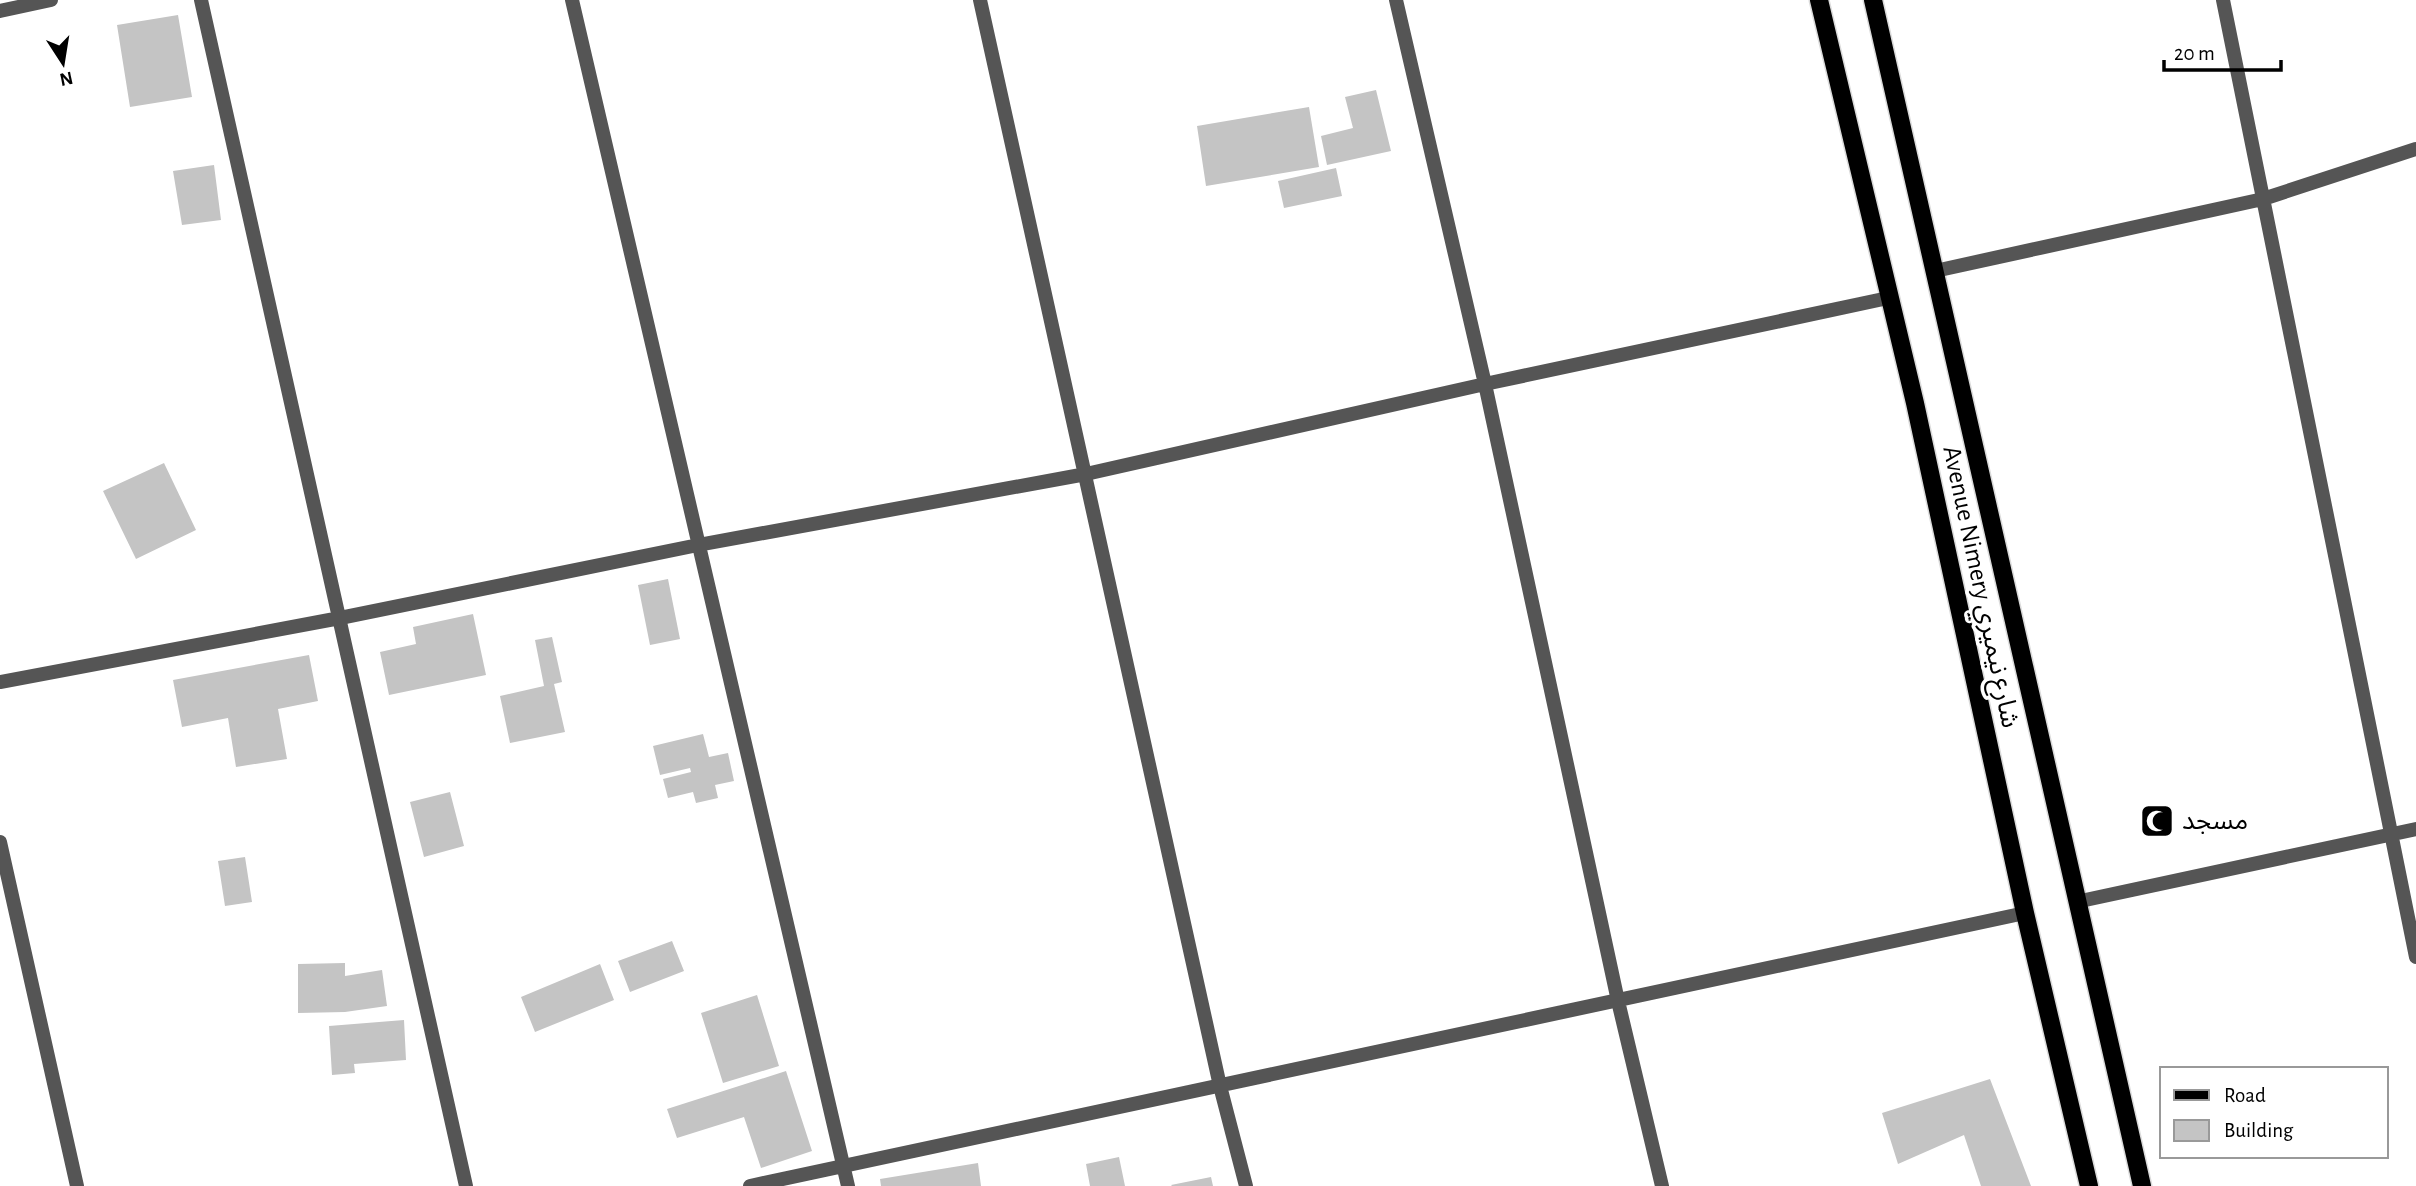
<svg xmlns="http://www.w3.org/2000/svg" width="2416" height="1186" font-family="'Alegreya Sans','Noto Sans Arabic',sans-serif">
<rect width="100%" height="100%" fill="#fff"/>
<path fill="#c4c4c4" d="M178 15 192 97 130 107 117 25Z
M1376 90 1391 151 1327 165 1321 136 1353 128 1345 97Z
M1309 107 1319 167 1206 186 1197 126Z
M214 165 221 220 182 225 173 171Z
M1336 168 1342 196 1284 208 1278 181Z
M164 463 196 530 136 559 103 491Z
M668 579 680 639 650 645 638 585Z
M473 614 486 675 389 695 380 652 416 644 413 627Z
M552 637 562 682 554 684 565 732 510 743 500 696 544 686 535 640Z
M309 655 318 701 278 709 287 759 236 767 228 718 182 727 173 680Z
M703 734 709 757 728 753 734 781 715 785 718 798 696 803 693 792 668 798 663 779 691 772 690 768 660 775 653 746Z
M450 792 464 846 424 857 410 802Z
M245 857 252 902 225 906 218 861Z
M672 941 684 971 630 992 618 961Z
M345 963V976L382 970 387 1006 345 1012 298 1013V964Z
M600 964 614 1000 535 1032 521 997Z
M757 995 779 1066 723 1083 701 1013Z
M404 1020 406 1060 354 1064 355 1073 332 1075 329 1026Z
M786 1071 812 1151 761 1168 744 1117 677 1138 667 1109Z
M1990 1079 2031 1186H1981L1964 1135 1898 1164 1882 1113Z
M1119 1157 1125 1186H1090L1086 1164Z
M978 1163 981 1186H881L880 1179Z
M1211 1177 1213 1186H1172L1171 1185Z"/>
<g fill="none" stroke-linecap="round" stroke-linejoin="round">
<defs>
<path id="primary" d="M1819 0 1915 403 2025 913 2089 1186
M1873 0 2142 1186"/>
</defs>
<use href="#primary" stroke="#dbdbdb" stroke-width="21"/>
<path stroke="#555" stroke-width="14" d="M201 0 466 1186
M572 0 848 1186
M980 0 1220 1086 1246 1186
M1396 0 1485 384 1618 1001 1662 1186
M2223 0 2416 957
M0 11 51 0
M1935 271 2263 199 2416 149
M0 682 340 618 698 545 1086 474 1485 384 1888 298
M0 842 77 1186
M2076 902 2416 829
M750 1186 2025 913"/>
<use href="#primary" stroke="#000" stroke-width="18"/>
</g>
<defs>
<symbol id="mosque-square" viewBox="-11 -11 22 22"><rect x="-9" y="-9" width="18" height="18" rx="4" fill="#000" stroke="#fff"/><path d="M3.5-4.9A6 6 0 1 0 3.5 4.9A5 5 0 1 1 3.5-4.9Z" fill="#fff"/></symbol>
</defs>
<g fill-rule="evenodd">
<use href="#mosque-square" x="2138" y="802" width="38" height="38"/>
</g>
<g text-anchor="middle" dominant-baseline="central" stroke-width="7" stroke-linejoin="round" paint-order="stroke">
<g font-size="26" fill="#000" stroke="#fff">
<text transform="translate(1981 587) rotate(78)">Avenue Nimery شارع نيميري</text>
</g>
<g font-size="26" fill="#000" stroke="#fff" text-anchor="start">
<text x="2182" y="821">مسجد</text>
</g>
</g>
<rect x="2160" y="1067" width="228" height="91" fill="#ffffff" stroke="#999999" stroke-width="2"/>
<rect x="2174" y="1090" width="35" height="10" fill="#000000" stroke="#999999" stroke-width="2"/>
<text x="2224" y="1102" font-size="21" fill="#000000">Road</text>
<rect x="2174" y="1120" width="35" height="21" fill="#c4c4c4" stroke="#999999" stroke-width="2"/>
<text x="2224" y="1137" font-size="21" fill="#000000">Building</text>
<g transform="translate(63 63) rotate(168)" stroke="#ffffff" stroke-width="5" paint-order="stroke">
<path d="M0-5L12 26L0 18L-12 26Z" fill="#000000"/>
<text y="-10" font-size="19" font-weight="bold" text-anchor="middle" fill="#000000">N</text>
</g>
<path d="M2164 60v10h117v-10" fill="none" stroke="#000000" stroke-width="3.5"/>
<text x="2174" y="60" font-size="21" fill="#000000" stroke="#ffffff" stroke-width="5" paint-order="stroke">20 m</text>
</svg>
